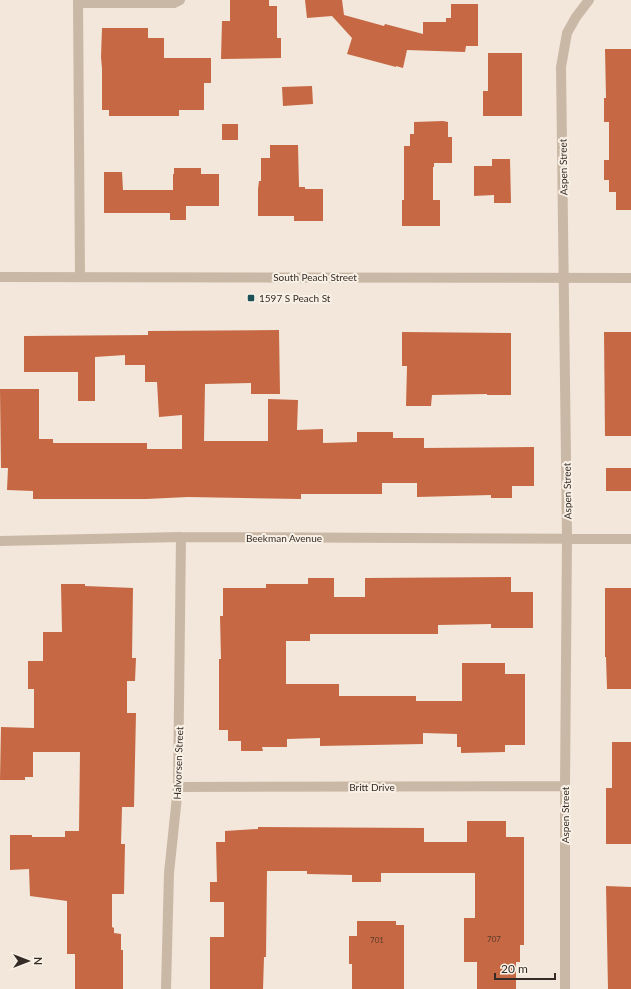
<svg xmlns="http://www.w3.org/2000/svg" width="631" height="989" font-family="Lato,sans-serif">
<rect width="100%" height="100%" fill="#f2e7da"/>
<path fill="#c66843" d="M230 0H269V6H277V38H281V58L221 59 222 21H230Z
M305 0H342L344 15 384 26 385 24 423 34V22H446V18H451V4H478V46H466L465 52 407 50 403 68 396 66V67L347 54 352 38 332 16 307 18Z
M102 28H148V38H164V58H211V83H204V110H179V116H109V110H102V69L101 57Z
M605 49H631V210H616V192H609V180H604V160H609V122H604V98H606Z
M488 53H522V116H483V91H488Z
M312 86 313 104 283 106 282 87Z
M443 121 448 122V137H452V163H434V167H433V200H440V226H402V200H404V146H410V134H414V122Z
M222 124H238V140H222Z
M270 145H298L299 187H305V189H323V221H294V216H258V189L259 181H261V158H270Z
M492 159H510L511 203H494V195L474 196V166H492Z
M174 168H201V174H219V206H186V220H170V213H104V172H122L123 190H173V174H174Z
M279 330 280 394H251V383L205 384 204 441H268V399L298 400 297 430 323 429V443L357 442V432H393V438H424V448L534 447V486H512V498H491V495L417 497V483H382V494H301V499L188 497 146 499H33V491L7 490 8 468H1L0 389H39V439H53V443H147V449H182V415L159 417 157 382H145V365H125V355L95 357V401H78V372H24V336L148 335V331Z
M402 332 511 333V395H487V394L432 395 431 406H406L407 366H402Z
M604 332H631V436H605Z
M606 468H631V491H606Z
M511 577V592H533V628H491V624L438 625V634H310V641H286V684H339V696H416V701H462V663H505V674H525V745H505V752L461 753V747H457V734L423 733V744L320 746V738L287 739V747H262L263 751H241V741H228V730H219V659H221L220 616H223V588H266V584H308V578H334V597H365V578Z
M61 584H85V586L133 588 132 658H136L135 681H127V713H136L134 807H122L121 844H125L124 894H112V927L114 928V933L121 934V950H123V989H75V954H67V901L30 896 29 869 10 870V835H32V837H65V831H79L80 752H33V777H25V780H0L1 727 34 728V689H28V661H43V632H62Z
M605 588H631V689H607L606 657H605Z
M612 742H631V844H606V788H612Z
M467 821H506V837H524V945H520V962H516V989H477V962H464V918H475V873H381V882H352V875L307 874V871H267L266 957H264L263 989H210V937H224V902H210V882H217L216 842H225V831L258 829V827L424 828V842H467Z
M606 886 631 887V989H608Z
M357 921H396V925H404V989H352V964H349V936H357Z"/>
<g fill="none" stroke-linecap="round" stroke-linejoin="round">
<path stroke="#cab8a6" stroke-width="10" d="M78 0 80 277
M78 3H174L180 0
M0 541 181 537 631 539
M178 787 565 786
M166 989 169 873 178 787 181 537
M565 989V786L567 538 561 67 567 33 576 17 589 0"/>
<path stroke="#cab8a6" stroke-width="10" d="M0 277 631 278"/>
</g>
<rect fill="#1c5157" stroke="#f9f1e6" stroke-width="1.5" x="247" y="294" width="8" height="8" rx="2"/>
<g text-anchor="middle" dominant-baseline="central" stroke-width="4" stroke-linejoin="round" paint-order="stroke">
<g font-size="8" fill="#5a3b2e">
<text x="494" y="939">707</text>
<text x="377" y="940">701</text>
</g>
<g font-size="10" fill="#362c27" stroke="#f9f1e6">
<text transform="translate(563 167) rotate(-91)">Aspen Street</text>
<text x="315" y="277">South Peach Street</text>
<text transform="translate(567 491) rotate(-91)">Aspen Street</text>
<text x="284" y="538">Beekman Avenue</text>
<text transform="translate(178 763) rotate(-88)">Halvorsen Street</text>
<text x="372" y="787">Britt Drive</text>
<text transform="translate(565 815) rotate(-90)">Aspen Street</text>
</g>
<g font-size="10" fill="#362c27" stroke="#f9f1e6" text-anchor="start">
<text x="259" y="298">1597 S Peach St</text>
</g>
</g>
<g transform="translate(28 961) rotate(90)" stroke="#f9f1e6" stroke-width="3" paint-order="stroke">
<path d="M0-3L7 15L0 10L-7 15Z" fill="#362c27"/>
<text y="-6" font-size="11" font-weight="bold" text-anchor="middle" fill="#362c27">N</text>
</g>
<path d="M495 973v6h60v-6" fill="none" stroke="#362c27" stroke-width="2"/>
<text x="501" y="973" font-size="12" fill="#362c27" stroke="#f9f1e6" stroke-width="3" paint-order="stroke">20 m</text>
</svg>
